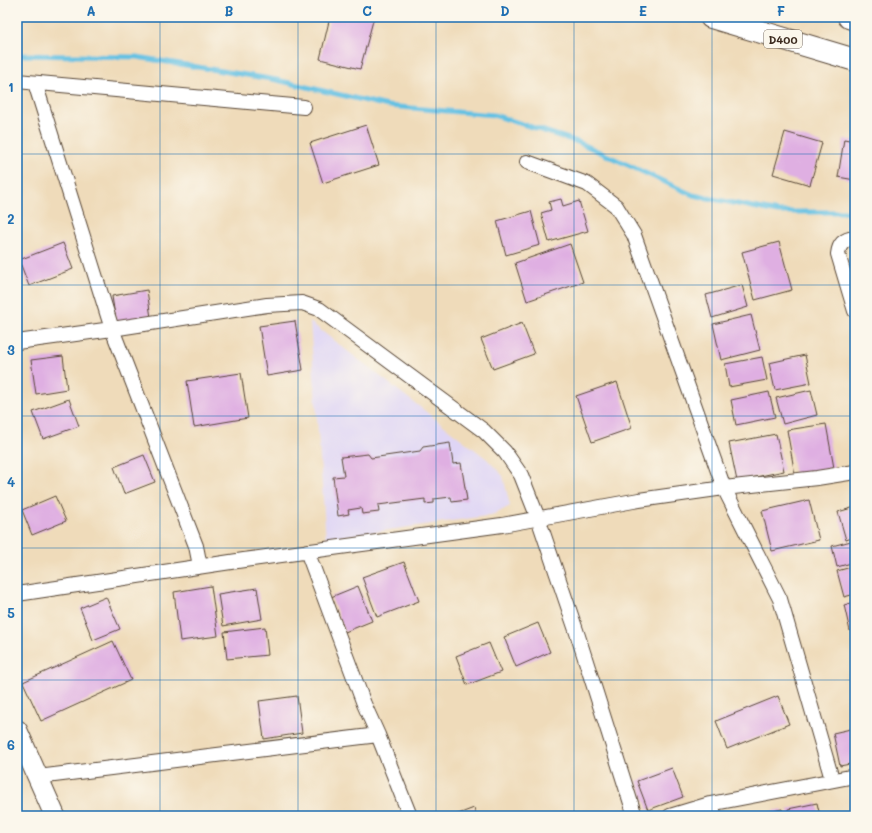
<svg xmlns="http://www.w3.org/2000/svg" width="872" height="833" font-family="Mali,sans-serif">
<rect width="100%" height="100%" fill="#fbf7ec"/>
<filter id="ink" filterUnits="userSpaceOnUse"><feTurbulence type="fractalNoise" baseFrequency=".025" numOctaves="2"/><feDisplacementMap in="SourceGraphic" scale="8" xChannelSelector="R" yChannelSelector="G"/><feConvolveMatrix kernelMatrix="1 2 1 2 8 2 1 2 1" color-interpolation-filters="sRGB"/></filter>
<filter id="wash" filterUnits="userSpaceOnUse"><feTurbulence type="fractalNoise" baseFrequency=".012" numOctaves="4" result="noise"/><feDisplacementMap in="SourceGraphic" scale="16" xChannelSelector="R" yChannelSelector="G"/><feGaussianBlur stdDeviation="0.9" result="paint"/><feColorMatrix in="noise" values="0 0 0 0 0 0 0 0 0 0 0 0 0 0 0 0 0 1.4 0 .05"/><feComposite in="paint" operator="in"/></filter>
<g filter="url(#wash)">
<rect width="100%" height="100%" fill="#efdbba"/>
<path fill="#dfd5f5" d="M310 322 487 459 503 476 510 506 493 515 326 539Z"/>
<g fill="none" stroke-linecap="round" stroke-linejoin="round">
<path stroke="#65c1e3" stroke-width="5" d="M17 55 137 57 277 80 388 106 494 115 578 142 693 195 778 212H855"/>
</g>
<g id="blocks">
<path fill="#dfafe2" d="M330 17H374L360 69 320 59Z
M366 125 379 165 323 183 310 143Z
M785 132 822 143 810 185 773 174Z
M844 139 855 141V180L838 177Z
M561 199 563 206 579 201 588 231 549 242 541 213 551 210 549 202Z
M531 211 540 245 506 255 497 221Z
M779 242 792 290 755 300 742 252Z
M63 243 73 269 29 286 19 260Z
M570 244 583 282 527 301 515 263Z
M742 285 748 307 712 318 706 295Z
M147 290 151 318 116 323 112 296Z
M751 315 760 350 721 360 713 324Z
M295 321 303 370 267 376 259 326Z
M522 323 534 354 493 369 481 339Z
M805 355 811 383 775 390 769 363Z
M63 356 67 389 36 394 31 360Z
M762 357 767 380 729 387 725 364Z
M241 373 248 418 194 427 187 381Z
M617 382 632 428 592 442 576 396Z
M811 390 817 415 783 424 776 398Z
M769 392 775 417 736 425 731 400Z
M69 399 79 426 43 439 33 412Z
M826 424 834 468 795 475 787 430Z
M776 434 784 471 737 481 729 443Z
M450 443 453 464 461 463 467 500 452 502 451 497 434 499V503L425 504V499L378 505 379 512 362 514 361 508 348 510 349 514 338 516 333 477 344 476 341 457 368 454 371 458 420 451 423 447Z
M144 455 155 482 124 494 114 467Z
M55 496 66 521 32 535 22 510Z
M809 500 819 540 772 551 762 511Z
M855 507V537L846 540 838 512Z
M855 540V562L837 567 832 546Z
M404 562 419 601 377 617 362 577Z
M855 566V594L844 597 837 571Z
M211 586 218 636 180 641 174 592Z
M358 586 372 621 345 632 331 597Z
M257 588 262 619 223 626 218 594Z
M106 597 120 629 93 640 80 608Z
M855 602V630L850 631 844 605Z
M538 623 550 652 516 667 504 637Z
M265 627 268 655 227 659 224 632Z
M113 641 131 680 41 721 23 682Z
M489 643 501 672 467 685 456 656Z
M297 696 302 733 264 739 259 701Z
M778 696 789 724 727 749 716 721Z
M855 728V763L840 766 833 733Z
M672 768 683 797 648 810 637 781Z
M817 803 820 816H789L788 809Z
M474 808 477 816H453Z
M782 809 783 816H756V815Z"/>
</g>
</g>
<g filter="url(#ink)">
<use href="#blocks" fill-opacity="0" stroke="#564535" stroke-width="1"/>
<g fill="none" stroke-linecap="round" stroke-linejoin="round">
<defs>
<path id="street" d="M17 81 304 107
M35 83 112 329 196 546 200 566
M527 162 587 184 616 206 634 235 724 488 780 599 832 779
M855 238C844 239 839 244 838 254L855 311
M17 342 112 329 267 305 302 303 319 309 484 431 505 452 521 475 538 518 578 636 635 816
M307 551 364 704 378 735 410 816
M17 594 244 560 502 525 639 500 724 488 817 478 855 472
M38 777 378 735
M710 804 715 816
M670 816 710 804 855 776"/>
<path id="secondary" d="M17 730 55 816"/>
<path id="highway" d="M711 17 855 60
M849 17 855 19"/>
</defs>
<use href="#street" stroke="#564535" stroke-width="16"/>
<use href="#secondary" stroke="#564535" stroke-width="22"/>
<use href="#highway" stroke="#564535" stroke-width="24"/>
<use href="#street" stroke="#fff" stroke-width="14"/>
<use href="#secondary" stroke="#fff" stroke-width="20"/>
<use href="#highway" stroke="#fff" stroke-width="22"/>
</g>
</g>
<path fill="none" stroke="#1f6fb2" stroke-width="1" stroke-opacity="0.55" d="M160 17V816M298 17V816M436 17V816M574 17V816M712 17V816M17 154H855M17 285H855M17 416H855M17 548H855M17 680H855"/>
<g text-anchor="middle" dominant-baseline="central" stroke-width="3.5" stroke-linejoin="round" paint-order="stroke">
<rect fill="#fbf7ec" stroke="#75685c" stroke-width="1" x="764" y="30" width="38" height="18" rx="3"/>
<g font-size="11" font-weight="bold" fill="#3b2a1e">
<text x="783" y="39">D400</text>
</g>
</g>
<rect width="872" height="833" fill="none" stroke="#fbf7ec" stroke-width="44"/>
<rect x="22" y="22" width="828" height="789" fill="none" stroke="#1f6fb2" stroke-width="1.5"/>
<g font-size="13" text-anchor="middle" font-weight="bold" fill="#1f6fb2">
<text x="91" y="16">A</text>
<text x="229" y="16">B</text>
<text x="367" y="16">C</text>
<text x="505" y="16">D</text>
<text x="643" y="16">E</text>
<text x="781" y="16">F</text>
<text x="11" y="92">1</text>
<text x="11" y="224">2</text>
<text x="11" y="355">3</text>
<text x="11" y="487">4</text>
<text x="11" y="618">5</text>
<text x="11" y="750">6</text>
</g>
</svg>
